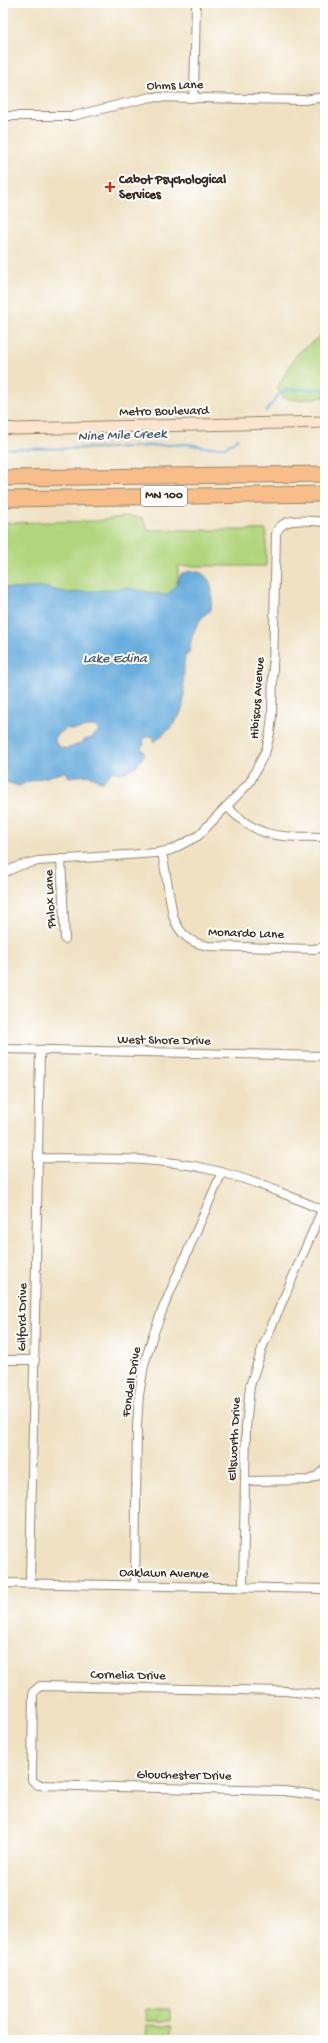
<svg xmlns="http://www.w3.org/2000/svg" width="328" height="2043" font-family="'Gochi Hand',sans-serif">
<rect width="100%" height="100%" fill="#fff"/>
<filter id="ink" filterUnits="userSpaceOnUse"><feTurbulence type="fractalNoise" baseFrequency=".025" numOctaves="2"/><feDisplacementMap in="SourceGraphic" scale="8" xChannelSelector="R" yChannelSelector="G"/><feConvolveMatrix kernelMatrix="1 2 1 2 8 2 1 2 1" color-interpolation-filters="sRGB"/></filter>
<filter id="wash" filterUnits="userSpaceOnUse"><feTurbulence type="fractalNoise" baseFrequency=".012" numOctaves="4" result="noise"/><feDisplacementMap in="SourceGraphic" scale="16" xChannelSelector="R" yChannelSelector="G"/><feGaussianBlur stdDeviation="0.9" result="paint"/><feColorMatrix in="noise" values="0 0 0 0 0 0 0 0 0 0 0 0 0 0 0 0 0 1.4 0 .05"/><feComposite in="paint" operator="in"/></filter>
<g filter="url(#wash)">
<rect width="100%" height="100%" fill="#efe1c2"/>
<path fill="#b1d57d" stroke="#76804e" d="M325 332V397L298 400 284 398 277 388 296 355Z
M129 516 142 518 147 527V530H266V566H178V605L3 602V523L97 521Z
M146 2009H171V2021H146Z
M147 2025 172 2026 171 2037H146Z"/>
<path fill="#68acdd" stroke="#526b7e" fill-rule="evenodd" d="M191 571C214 572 213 592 211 610 196 619 191 636 189 653L185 656C179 701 197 708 154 742L153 736H150L143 739 144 744 141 748 145 754 136 766 121 774 113 771 103 781H98L90 775 69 777 66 771C50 778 32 778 19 786L6 782 3 785V587L18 589 43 587 69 593 126 588 166 595 174 589 181 574ZM93 726 97 727 99 731 90 739H87C76 745 65 755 55 742L56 735 67 728 73 730Z"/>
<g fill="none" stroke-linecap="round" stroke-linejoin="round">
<path stroke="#68acdd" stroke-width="2" d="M266 411 279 394 286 390 325 389
M3 449 111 448 187 444 205 447H226L238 438"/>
</g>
</g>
<g filter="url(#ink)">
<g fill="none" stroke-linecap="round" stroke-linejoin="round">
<defs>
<path id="street" d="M194 98 196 3
M3 116H73L151 97 304 100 325 97
M227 807C262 841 279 836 325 837
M162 852 173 916C179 933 189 943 208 946L314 949 325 947
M61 859 65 939
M3 873 21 865 38 861 156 853 171 850 198 836 250 782 266 750 270 733 272 716 276 534C281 515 309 521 325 522
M3 1049 325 1056
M38 1158C94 1159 153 1156 208 1169 249 1178 287 1195 325 1211
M3 1360H35
M245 1481 309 1480 317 1476 325 1469
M3 1583 325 1589
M30 1583 40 1050
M135 1585 137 1426 139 1395 144 1365 153 1335 164 1306 222 1172
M243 1587 246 1428 250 1386 263 1346 322 1210
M325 1695 285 1691 40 1686 33 1692 32 1776V1780L38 1785 284 1791 325 1796"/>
<path id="secondary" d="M3 428 16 429 325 422"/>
<path id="highway" d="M3 478 325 474
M3 499 325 494"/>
</defs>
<use href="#street" stroke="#958670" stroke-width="10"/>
<use href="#secondary" stroke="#958670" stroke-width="13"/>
<use href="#highway" stroke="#958670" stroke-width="17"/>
<use href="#street" stroke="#fff" stroke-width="8"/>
<use href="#secondary" stroke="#fce5cf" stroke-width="11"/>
<use href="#highway" stroke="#f8bd88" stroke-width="15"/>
</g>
</g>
<path fill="#c8321e" stroke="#fff" stroke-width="1.5" d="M108 181h4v4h4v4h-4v4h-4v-4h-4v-4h4z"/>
<g text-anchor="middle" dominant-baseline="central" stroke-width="4" stroke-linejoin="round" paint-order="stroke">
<rect fill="#fff" stroke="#766a62" stroke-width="1" x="141" y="486" width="46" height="20" rx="3"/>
<g font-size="12" font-weight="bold" fill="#3b2a1e">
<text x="164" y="496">MN 100</text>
</g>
<g font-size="13" fill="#3b2a1e" stroke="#fff">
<text transform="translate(175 86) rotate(-1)">Ohms Lane</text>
<text transform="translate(164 412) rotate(-1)">Metro Boulevard</text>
<text transform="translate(258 698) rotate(-86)">Hibiscus Avenue</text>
<text transform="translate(51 899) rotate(-93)">Phlox Lane</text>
<text transform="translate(246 934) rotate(2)">Monardo Lane</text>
<text transform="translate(164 1041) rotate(1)">West Shore Drive</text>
<text transform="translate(23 1317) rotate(-89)">Gilford Drive</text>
<text transform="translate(132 1382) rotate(-81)">Fondell Drive</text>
<text transform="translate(235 1439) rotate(-87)">Ellsworth Drive</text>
<text transform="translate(164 1574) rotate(1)">Oaklawn Avenue</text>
<text transform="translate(128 1676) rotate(1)">Cornelia Drive</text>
<text transform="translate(184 1776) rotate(1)">Glouchester Drive</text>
</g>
<g font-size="13" font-weight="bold" fill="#3b2a1e" stroke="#fff" text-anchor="start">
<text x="119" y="180">Cabot Psychological<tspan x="119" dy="15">Services</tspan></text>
</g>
<g font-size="14" font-style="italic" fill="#4d5e6a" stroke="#fff">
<text transform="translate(122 436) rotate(-2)">Nine Mile Creek</text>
<text x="115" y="659">Lake Edina</text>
</g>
</g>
<rect width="328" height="2043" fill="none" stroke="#fff" stroke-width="16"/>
</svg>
